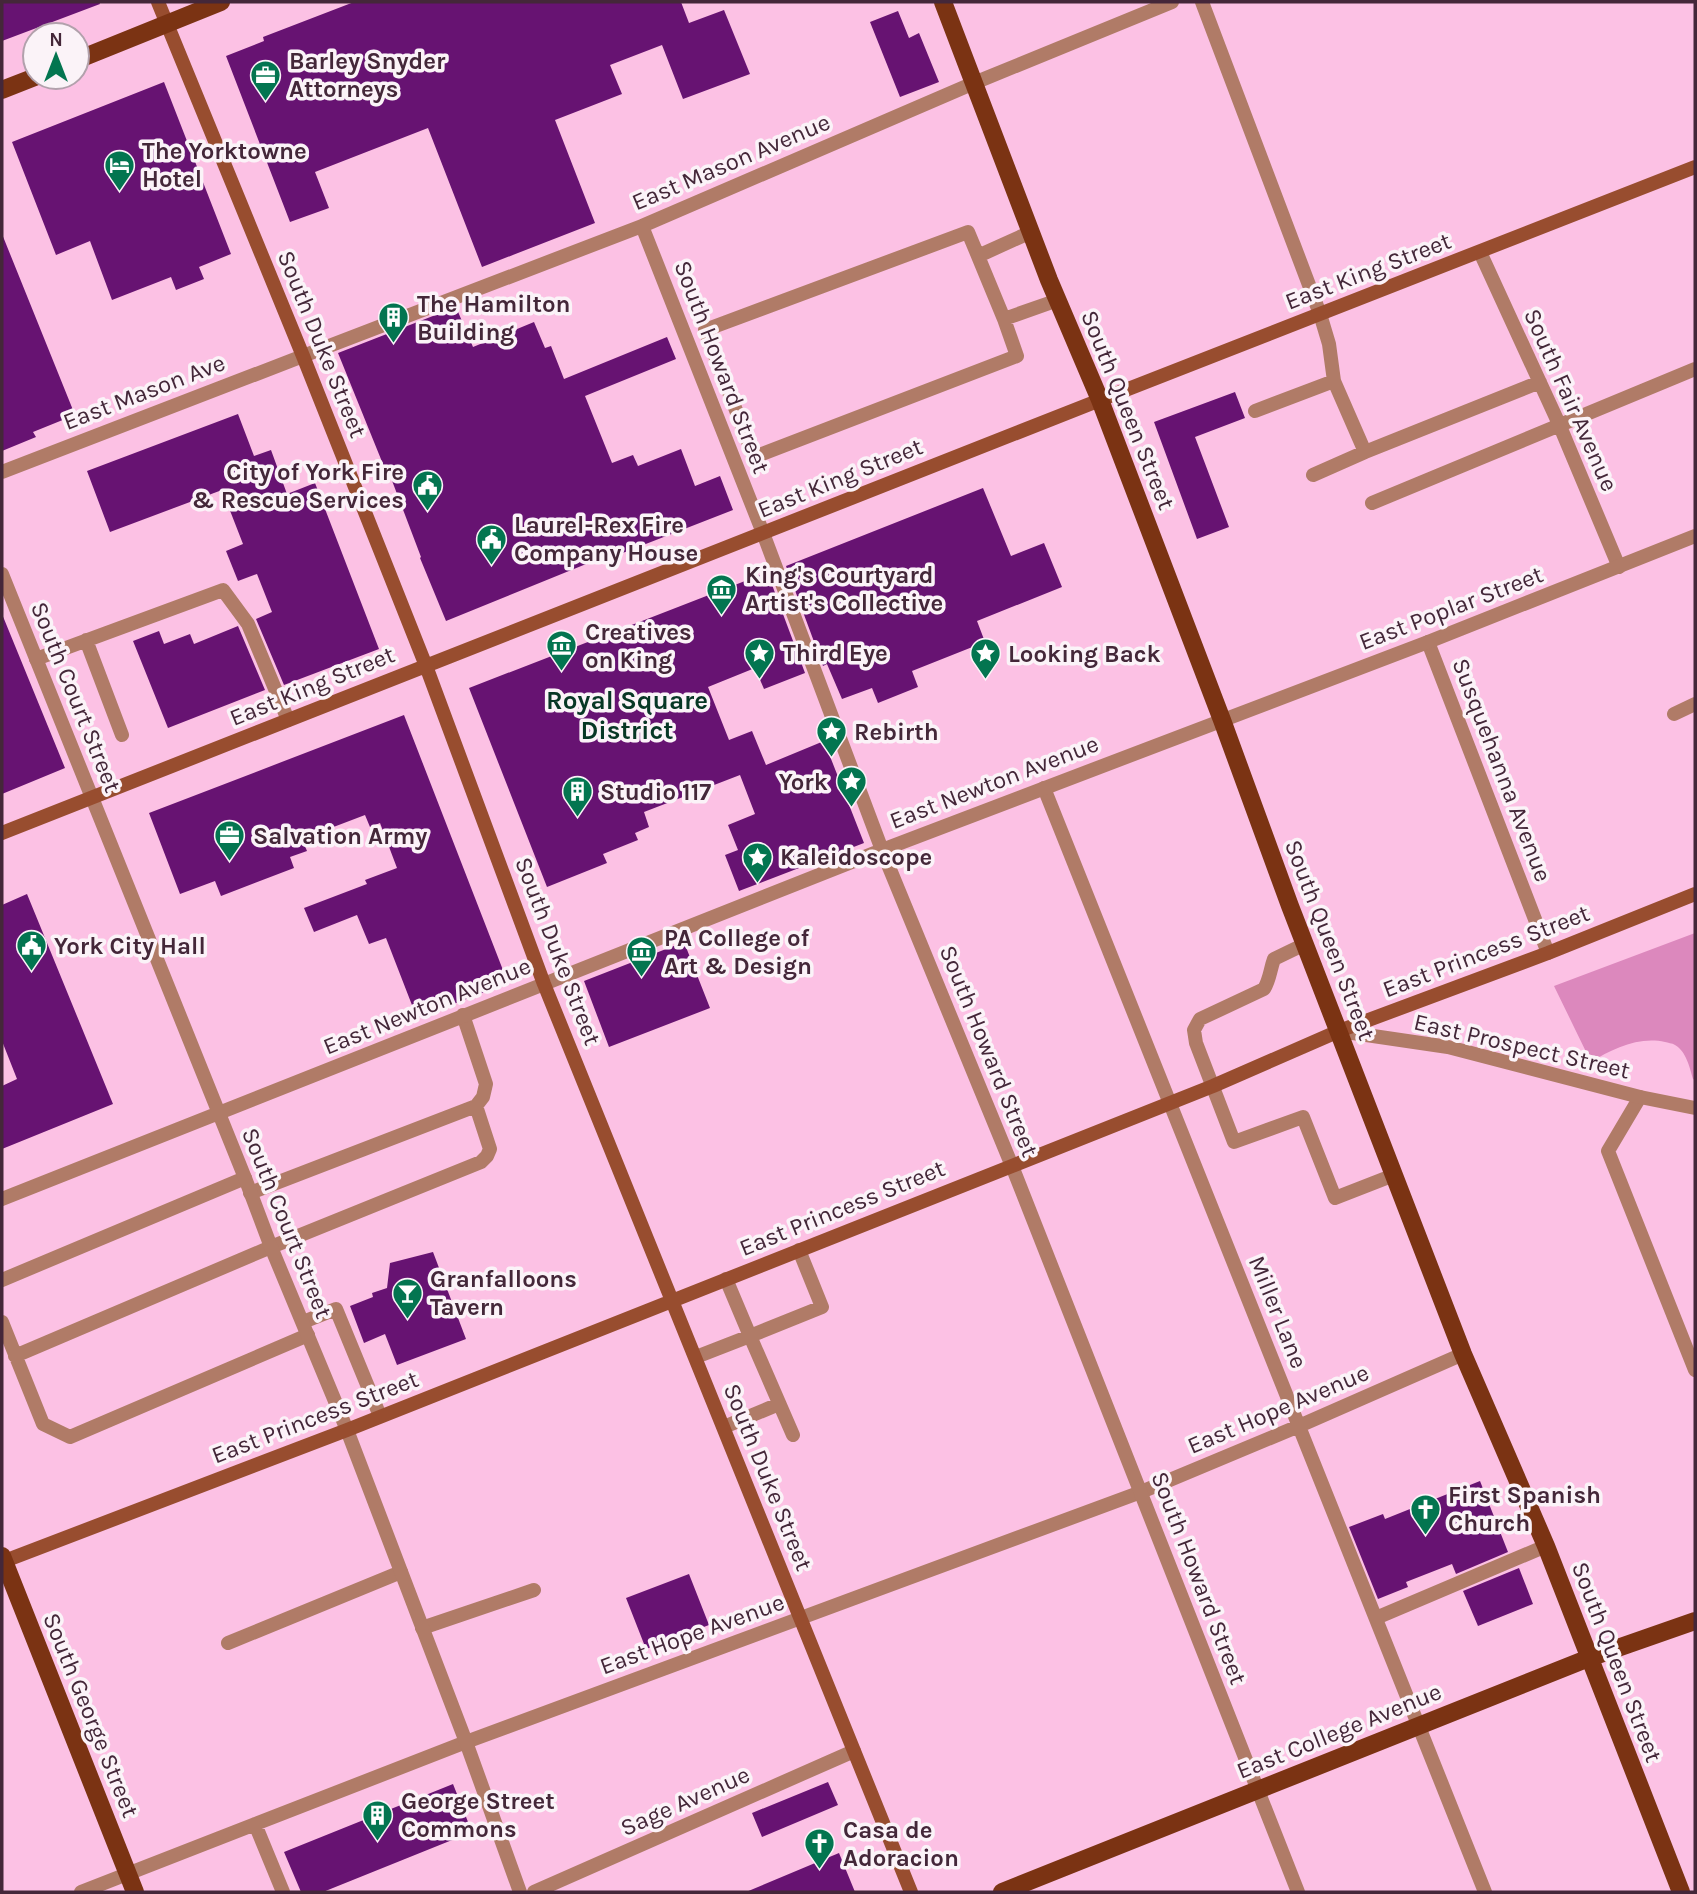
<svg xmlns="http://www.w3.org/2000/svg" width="1697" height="1894" font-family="Karla,sans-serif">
<rect width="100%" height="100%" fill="#fcc1e4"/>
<path fill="#dc88bd" d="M1695 933V1080L1693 1079C1690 1068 1686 1051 1675 1045 1672 1043 1668 1043 1665 1042 1639 1036 1612 1049 1591 1062L1554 986Z"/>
<path fill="#671372" d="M2 2H99L100 4 2 41Z
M354 2H681L689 23 724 10 750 74 683 99 662 45 610 65 622 94 555 120 595 223 482 267 428 128 315 172 329 208 290 222 226 56 264 41 263 37Z
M898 11 909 38 919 33 939 82 900 97 870 22Z
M164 82 231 254 199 267 204 279 176 290 171 277 112 300 90 241 56 255 12 142Z
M2 234 75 415 33 432 36 437 2 451Z
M456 307 473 347 534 322 545 348 551 346 564 379 667 337 676 359 585 396 612 463 633 455 638 466 681 449 695 486 720 476 733 510 597 563 596 560 446 621 420 558 421 557 391 478 389 479 338 353Z
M1235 392 1245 418 1195 437 1229 527 1197 539 1154 422Z
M238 414 254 456 271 450 287 494 315 483 379 649 284 685 256 619 272 612 257 574 238 581 226 551 243 544 222 490 110 532 87 471Z
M983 488 1011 556 1044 543 1062 587 977 621 985 642 912 671 918 687 878 703 872 688 842 699 827 664 823 666 786 566Z
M763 574V575L768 574 805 673 764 689 755 668 708 687 729 740 752 731 766 765 824 741 864 843 739 891 725 855 738 850 728 825 755 814 740 775 644 812 649 827 635 833 638 840 603 854 607 863 547 887 469 688Z
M2 614 65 768 2 794Z
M238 626 265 690 168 728 133 641 159 631 164 644 190 634 194 644Z
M404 715 508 983 417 1018 386 938 369 944 357 915 314 932 304 908 367 884 365 880 397 868 380 823 370 827 365 815 302 839 307 851 290 857 294 868 221 896 215 881 180 894 149 813Z
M27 894 113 1104 2 1149V1086L17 1079 2 1041V905Z
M684 942 710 1008 609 1047 584 981Z
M433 1252 466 1339 397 1365 385 1334 364 1343 350 1306 373 1297 372 1293 387 1288 390 1263Z
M1480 1481 1508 1552 1456 1574 1452 1564 1406 1582 1408 1587 1378 1599 1349 1527 1383 1514 1385 1519Z
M1519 1568 1533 1604 1478 1626 1463 1591Z
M689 1574 709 1625 646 1649 626 1598Z
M828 1782 838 1805 762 1837 752 1813Z
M453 1784 472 1832 323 1892H301L284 1852Z
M839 1853 855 1892H746Z"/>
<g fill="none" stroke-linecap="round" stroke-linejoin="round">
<path stroke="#b07b67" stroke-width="14" d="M1031 232 978 256 968 232 705 330 754 457 1017 356 1004 319 1058 300
M1480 252 1559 424 1619 567
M978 256 1004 319
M1320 314 1329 344 1334 381 1365 452
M1255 411 1334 381
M2 472 303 356
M1313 475 1365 452 1540 382
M1372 503 1695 369
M86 640 122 735
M1428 642 1548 953
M36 659 223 590 248 624 288 720
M1044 788 1485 1892
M1305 944 1274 959C1270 970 1270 979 1264 989L1200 1019 1194 1030 1196 1043 1234 1142 1303 1117 1335 1198 1394 1175
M1640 1097 1608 1151 1695 1370
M250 1193 476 1106 483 1097 486 1084 463 1015
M2 1280 245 1178
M2 1322 43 1424 70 1437 308 1335
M303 1322 336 1309 380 1416
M15 1356 271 1247 481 1162 487 1156 490 1149 476 1106
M696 1357 750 1336 726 1279
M724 1427 779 1404
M793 1435 750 1336 822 1307 799 1250
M1376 1618 1546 1546
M422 1628 534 1590
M228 1643 401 1572
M255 1824 283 1892
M81 1892 466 1742 1141 1492 1299 1426 1463 1354"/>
<path stroke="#b07b67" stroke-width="14" d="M1202 2 1320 314
M642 226 763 533 882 850 1012 1166 1298 1892
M303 356 642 226 974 83 1172 2
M2 574 245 1178 271 1247 347 1430 466 1742 520 1892
M1674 714 1695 704
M1339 1031 1448 1047 1640 1097 1695 1108
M2 1199 882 850 1428 642 1695 536
M534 1892 854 1751"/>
<path stroke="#984d2f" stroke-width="14" d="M158 2 303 356 426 666 544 984 911 1892
M2 833 1100 400 1695 167
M2 1562 347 1430 1012 1166 1213 1086 1339 1031 1548 953 1695 894"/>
<path stroke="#7b3313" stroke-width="18" d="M943 2 1049 280 1100 400 1222 720 1290 906 1463 1354 1546 1546 1681 1892
M77 60 221 2
M2 90 35 77
M2 1556 135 1892
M1002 1892 1589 1658 1695 1621"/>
</g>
<defs>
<symbol id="office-pin" viewBox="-11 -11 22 30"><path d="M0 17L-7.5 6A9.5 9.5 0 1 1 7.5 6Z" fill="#037550" stroke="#fbf3f8"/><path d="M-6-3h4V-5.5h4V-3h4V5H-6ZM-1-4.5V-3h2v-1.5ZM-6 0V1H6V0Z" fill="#fff"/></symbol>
<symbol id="hotel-pin" viewBox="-11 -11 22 30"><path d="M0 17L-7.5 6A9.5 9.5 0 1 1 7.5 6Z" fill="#037550" stroke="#fbf3f8"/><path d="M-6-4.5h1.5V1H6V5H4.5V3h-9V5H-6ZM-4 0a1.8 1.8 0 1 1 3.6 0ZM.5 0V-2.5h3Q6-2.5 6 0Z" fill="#fff"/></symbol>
<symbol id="building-pin" viewBox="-11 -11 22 30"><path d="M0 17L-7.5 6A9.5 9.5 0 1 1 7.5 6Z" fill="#037550" stroke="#fbf3f8"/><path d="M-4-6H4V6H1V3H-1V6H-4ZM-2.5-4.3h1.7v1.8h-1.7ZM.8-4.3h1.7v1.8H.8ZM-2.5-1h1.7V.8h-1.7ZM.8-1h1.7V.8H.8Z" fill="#fff"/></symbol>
<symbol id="civic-pin" viewBox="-11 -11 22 30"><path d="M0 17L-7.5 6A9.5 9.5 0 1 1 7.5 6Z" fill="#037550" stroke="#fbf3f8"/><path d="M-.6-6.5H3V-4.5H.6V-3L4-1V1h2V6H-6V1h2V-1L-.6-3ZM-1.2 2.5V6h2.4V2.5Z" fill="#fff"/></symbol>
<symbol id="museum-pin" viewBox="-11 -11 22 30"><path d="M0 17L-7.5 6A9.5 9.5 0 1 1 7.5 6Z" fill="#037550" stroke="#fbf3f8"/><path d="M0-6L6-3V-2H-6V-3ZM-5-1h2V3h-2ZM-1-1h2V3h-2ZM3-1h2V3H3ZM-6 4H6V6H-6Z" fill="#fff"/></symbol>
<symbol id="sight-pin" viewBox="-11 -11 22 30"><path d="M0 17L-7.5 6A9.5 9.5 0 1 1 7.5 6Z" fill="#037550" stroke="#fbf3f8"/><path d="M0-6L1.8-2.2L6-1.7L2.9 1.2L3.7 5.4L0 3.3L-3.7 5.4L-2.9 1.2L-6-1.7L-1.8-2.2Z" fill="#fff"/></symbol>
<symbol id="bar-pin" viewBox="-11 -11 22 30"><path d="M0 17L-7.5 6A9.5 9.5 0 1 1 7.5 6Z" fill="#037550" stroke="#fbf3f8"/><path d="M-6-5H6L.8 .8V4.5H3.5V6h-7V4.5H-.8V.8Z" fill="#fff"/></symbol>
<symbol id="church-pin" viewBox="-11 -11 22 30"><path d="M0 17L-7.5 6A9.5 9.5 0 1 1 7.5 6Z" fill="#037550" stroke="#fbf3f8"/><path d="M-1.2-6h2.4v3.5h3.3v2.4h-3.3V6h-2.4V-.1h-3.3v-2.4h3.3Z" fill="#fff"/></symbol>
</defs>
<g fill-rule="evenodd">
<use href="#office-pin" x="248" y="58" width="35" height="47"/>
<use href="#hotel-pin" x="102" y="148" width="35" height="47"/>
<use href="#building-pin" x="376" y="300" width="35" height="47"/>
<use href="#civic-pin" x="410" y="468" width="35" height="47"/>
<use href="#civic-pin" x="474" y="522" width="35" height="47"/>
<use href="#museum-pin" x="704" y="572" width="35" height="47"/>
<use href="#museum-pin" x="544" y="628" width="35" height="47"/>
<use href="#sight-pin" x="742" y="636" width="35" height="47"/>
<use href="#sight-pin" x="968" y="636" width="35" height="47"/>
<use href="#sight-pin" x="814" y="714" width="35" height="47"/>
<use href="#sight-pin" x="834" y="764" width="35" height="47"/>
<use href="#building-pin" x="560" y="774" width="35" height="47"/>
<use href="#office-pin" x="212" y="818" width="35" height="47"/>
<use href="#sight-pin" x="740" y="840" width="35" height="47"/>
<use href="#civic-pin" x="14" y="928" width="35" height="47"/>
<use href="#museum-pin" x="624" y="934" width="35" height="47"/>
<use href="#bar-pin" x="390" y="1276" width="35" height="47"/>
<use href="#church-pin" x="1408" y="1492" width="35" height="47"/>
<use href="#building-pin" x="360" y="1798" width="35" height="47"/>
<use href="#church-pin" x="802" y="1826" width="35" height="47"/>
</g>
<g text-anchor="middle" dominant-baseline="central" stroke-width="7" stroke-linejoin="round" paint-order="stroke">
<g font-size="24" font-weight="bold" fill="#442739" stroke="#fbf3f8" text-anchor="start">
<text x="289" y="61">Barley Snyder<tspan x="289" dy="28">Attorneys</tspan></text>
<text x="142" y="151">The Yorktowne<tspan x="142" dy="28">Hotel</tspan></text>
<text x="417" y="304">The Hamilton<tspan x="417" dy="28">Building</tspan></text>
<text x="404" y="472" text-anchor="end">City of York Fire<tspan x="404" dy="28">&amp; Rescue Services</tspan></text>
<text x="514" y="525">Laurel-Rex Fire<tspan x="514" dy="28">Company House</tspan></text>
<text x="745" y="575">King's Courtyard<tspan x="745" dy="28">Artist's Collective</tspan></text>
<text x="585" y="632">Creatives<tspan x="585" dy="28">on King</tspan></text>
<text x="783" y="653">Third Eye</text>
<text x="1008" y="654">Looking Back</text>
<text x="854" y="732">Rebirth</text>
<text x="828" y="782" text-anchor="end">York</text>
<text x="600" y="792">Studio 117</text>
<text x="253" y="836">Salvation Army</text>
<text x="780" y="857">Kaleidoscope</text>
<text x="664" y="938">PA College of<tspan x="664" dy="28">Art &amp; Design</tspan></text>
<text x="54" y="946">York City Hall</text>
<text x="430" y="1279">Granfalloons<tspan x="430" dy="28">Tavern</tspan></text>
<text x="1448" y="1495">First Spanish<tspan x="1448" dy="28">Church</tspan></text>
<text x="401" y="1801">George Street<tspan x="401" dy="28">Commons</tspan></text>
<text x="843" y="1830">Casa de<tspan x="843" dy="28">Adoracion</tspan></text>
</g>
<g font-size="24" fill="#442739" stroke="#fbf3f8">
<text transform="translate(731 162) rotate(-23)">East Mason Avenue</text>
<text transform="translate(1368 271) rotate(-21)">East King Street</text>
<text transform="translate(322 344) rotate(68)">South Duke Street</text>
<text transform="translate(722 367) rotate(69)">South Howard Street</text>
<text transform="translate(144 392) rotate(-21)">East Mason Ave</text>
<text transform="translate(1571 400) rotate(66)">South Fair Avenue</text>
<text transform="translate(1128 410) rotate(68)">South Queen Street</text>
<text transform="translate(840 478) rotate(-22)">East King Street</text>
<text transform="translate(1451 608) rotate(-21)">East Poplar Street</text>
<text transform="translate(312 686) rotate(-22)">East King Street</text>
<text transform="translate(76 697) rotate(68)">South Court Street</text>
<text transform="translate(1502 770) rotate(69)">Susquehanna Avenue</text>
<text transform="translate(994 782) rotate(-21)">East Newton Avenue</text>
<text transform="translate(1330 940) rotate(69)">South Queen Street</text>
<text transform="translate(558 951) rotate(69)">South Duke Street</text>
<text transform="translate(1486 951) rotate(-21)">East Princess Street</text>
<text transform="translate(427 1006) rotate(-22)">East Newton Avenue</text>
<text transform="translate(1522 1046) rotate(13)">East Prospect Street</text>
<text transform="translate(989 1051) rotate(68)">South Howard Street</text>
<text transform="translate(842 1208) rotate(-22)">East Princess Street</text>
<text transform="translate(287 1223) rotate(68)">South Court Street</text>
<text transform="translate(1278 1312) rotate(68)">Miller Lane</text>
<text transform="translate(1278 1409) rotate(-23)">East Hope Avenue</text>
<text transform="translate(315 1417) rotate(-21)">East Princess Street</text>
<text transform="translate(768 1477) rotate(68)">South Duke Street</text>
<text transform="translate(1199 1578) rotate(69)">South Howard Street</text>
<text transform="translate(692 1634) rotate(-20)">East Hope Avenue</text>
<text transform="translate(1617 1662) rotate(69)">South Queen Street</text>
<text transform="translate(91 1715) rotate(68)">South George Street</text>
<text transform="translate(1339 1731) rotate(-22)">East College Avenue</text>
<text transform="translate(685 1801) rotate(-24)">Sage Avenue</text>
</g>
<g font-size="26" font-weight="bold" fill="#073725" stroke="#fbf3f8">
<text x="627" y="700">Royal Square<tspan x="627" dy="30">District</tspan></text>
</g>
</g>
<rect width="1697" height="1894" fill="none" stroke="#442739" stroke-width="7"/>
<g transform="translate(56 56)"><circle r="33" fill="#fbf3f8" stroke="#b2a1ac" stroke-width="2"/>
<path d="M0-5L12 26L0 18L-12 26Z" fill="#037550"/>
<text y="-10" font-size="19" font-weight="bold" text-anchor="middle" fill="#442739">N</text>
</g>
</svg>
